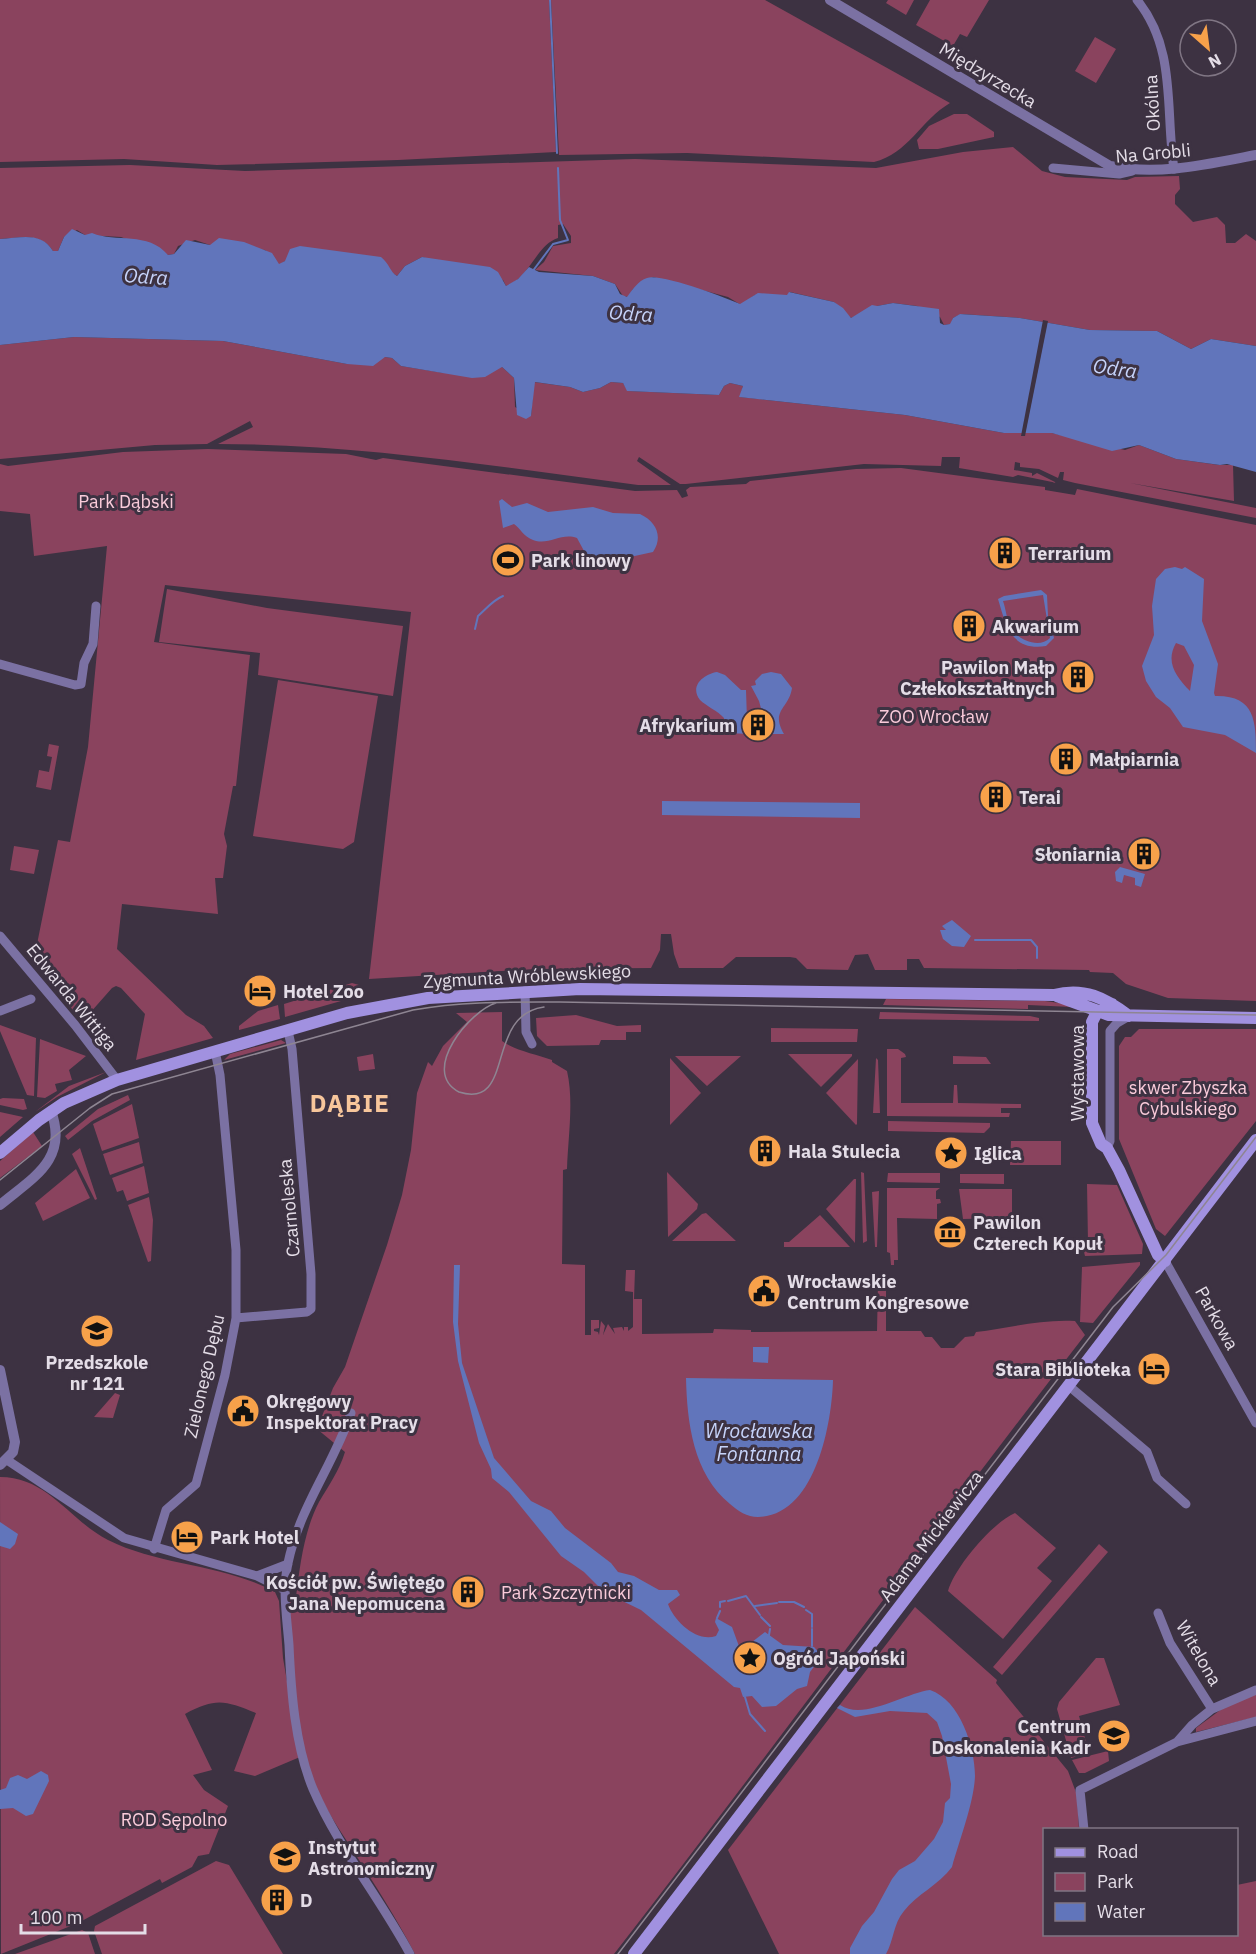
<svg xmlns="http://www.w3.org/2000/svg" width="1256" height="1954" font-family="'IBM Plex Sans',sans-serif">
<rect width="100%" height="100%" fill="#3d3242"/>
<path fill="#8a435e" d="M0 0H549L556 152 398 160 217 165 124 159 0 162Z
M551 0H765L950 103C921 120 908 154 874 162L687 153 559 155Z
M888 0H914L906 15 886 3Z
M930 0H989L967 37 960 34 953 46 916 25Z
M1095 37 1116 49 1096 83 1075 71Z
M954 114H967L994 132V137L938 149H919L917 140 929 126Z
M1013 147 1042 171 1065 177 1127 180 1135 177 1179 176 1180 189 1175 195V204L1193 222 1217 217 1225 225 1226 243H1235L1246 234 1256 241V346L1211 339 1191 349 1157 331 1090 330 1020 318 961 314 953 318 951 324 944 325 940 317 917 306 893 303 877 306 851 318 834 302 790 292 788 295H755L741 305 728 297 653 277 633 289 628 297 623 296 615 284 593 276 535 270 544 262 553 246 571 243V236L563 224 558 225V238C536 245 530 278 506 286L503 280 422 257 405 266 397 276 391 272 285 261 279 265 265 250 210 245 195 240 178 246 174 254 168 255 121 237 85 235 77 230 64 237 58 251H53C41 232 19 238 0 239V168L130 165 245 171 635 159 876 168 963 152Z
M74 337 223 341 347 364 385 357 392 358 401 366 444 373 502 367 514 378 515 407 531 416 534 382 570 387 583 392 600 388 611 382 623 383 628 391 719 395 724 386 730 383 743 386 740 397 905 415 1004 433H1052L1125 450 1139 445 1176 459 1219 465H1233L1234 501 1130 483 1256 508V518L1075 483 1063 480 1064 472H1060L1058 478 1039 469 1020 467V463L1015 462 1014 470 1032 473V476L1037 473 1057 483 1018 475 1013 477 959 468 960 457H942L941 466 864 464 686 484H680L639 457 637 461 671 485H638C499 467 359 444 218 444L253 427 250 421 207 444 155 445 0 459V345Z
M208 449 346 454 376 460 383 458 635 491 677 490 682 498 688 496 686 490 690 487 746 484 750 481 856 469 901 468 1045 487V490L1075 495 1077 489 1256 525V1001L1168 998 1126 984 1113 973 1090 972 1089 970 924 968 919 959H907V970H875L868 954 855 955 848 970 807 969 796 958 790 957H736L723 968H679L674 954 671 934H661L660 950 651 968 535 969 369 979 411 612 165 585 154 642 250 655 236 786H233L224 834 227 846 223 878H215L218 914 122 904 117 949 186 1015 204 1026 213 1038 136 1060 145 1014 121 988 116 986 112 988 82 1022 34 959 58 840 70 842 88 747 107 546 34 556 30 514 0 511V464L8 466 123 452Z
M167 589 267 608 403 626 393 696 258 675 260 653 159 642Z
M278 680 378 696 354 842 343 849 253 836Z
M49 744 59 746 51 790 36 787 39 770 49 772 52 757 47 756Z
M14 846 39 850 34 874 10 870Z
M352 983 359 985 362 995 285 1017 284 1004Z
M886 999 1045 1001 1073 1005 1072 1007 1028 1005V1009L883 1005Z
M278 1005 280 1019 239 1030V1026L258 1011Z
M502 1012V1041C516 1051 536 1054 552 1060V1062L567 1071C574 1101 568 1138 567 1169L563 1170 562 1264 585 1265V1335H591V1320H599V1328L594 1329V1331L598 1332 599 1335 601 1321 605 1326 603 1335 608 1324 615 1334 613 1328 622 1327 624 1331V1327H628V1331L633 1327V1292L625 1291 626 1270H635L634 1299H642V1334L713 1333 714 1329 751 1330V1332L877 1331 878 1283 886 1281V1331H921L925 1337H932L941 1348H954L965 1337 974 1336 976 1332C1009 1328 1042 1319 1075 1321L1085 1335C926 1540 773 1749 614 1954H415C397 1919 375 1885 354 1852 340 1830 324 1808 315 1784 293 1729 293 1657 289 1598L296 1597C300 1565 304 1531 319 1502 329 1485 339 1471 345 1452L317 1429 333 1388 345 1367 387 1245 402 1195 411 1150 417 1093 428 1062 432 1066 443 1046 467 1022 456 1013Z
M880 1012 1030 1016 1039 1018V1021L879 1019Z
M576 1015 617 1026 641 1025V1032H626V1040H601L599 1045 547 1046 537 1036 536 1018Z
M0 1025 36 1038 34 1096 27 1095 0 1031Z
M771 1028 858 1029 857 1042H771Z
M1139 1029H1256V1121L1165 1236 1156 1229 1119 1139V1046L1125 1037H1131Z
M40 1039 86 1056 69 1070 72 1080 55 1084 57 1091 45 1098 37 1097Z
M281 1040 286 1043 224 1060 230 1054Z
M887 1049H898L905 1054 906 1057 901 1058V1103H953L954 1085H957L958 1103 1021 1104V1108H1001V1113H1010L1009 1117H1005L887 1116Z
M373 1054 375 1069 359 1071 357 1057Z
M788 1054H852V1056L821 1087Z
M675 1056H741L707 1086Z
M953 1056 986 1057 991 1064H953Z
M670 1058 701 1093 670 1125Z
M876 1058 878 1060 880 1113H873Z
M858 1059 857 1124 856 1125 826 1093Z
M106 1072 57 1097 35 1112 69 1086Z
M128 1095 130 1100 92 1121 68 1140 65 1136 98 1109Z
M3 1098 24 1099 27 1109 23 1110 0 1105V1099Z
M132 1104 139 1138 102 1151 93 1124Z
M0 1112 23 1117 0 1137Z
M888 1121 990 1123V1127L984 1133 888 1131Z
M33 1132 42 1146 0 1178V1161Z
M1011 1141H1061V1165H1010Z
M139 1142 143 1163 110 1175 103 1154Z
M80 1148 97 1199 95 1200 72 1154Z
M144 1166 149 1193 127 1201 123 1190 117 1192 112 1178Z
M76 1169 90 1198 43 1221 35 1203Z
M667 1172 698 1204 697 1209 668 1237Z
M861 1172 864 1173 867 1241 863 1243Z
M888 1173H940V1183L887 1182Z
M960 1174H1004V1184L960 1183Z
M854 1179H856L855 1243 826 1209Z
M1087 1184 1117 1185 1143 1244 1142 1254 1085 1256 1082 1244 1088 1243Z
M887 1188H940L936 1191V1199H940L941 1203 937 1204V1219L897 1218 898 1260H894V1265H891L890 1253 887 1252Z
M959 1189H1012V1222H1002L1001 1218 963 1219Z
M879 1191 877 1247H875L872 1192Z
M149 1197 153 1220 151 1261 148 1262 128 1205Z
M706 1213 736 1241H672L702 1214Z
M820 1215 850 1247H784V1242H789Z
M1140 1262V1265L1093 1323 1080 1322 1082 1267Z
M115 1393 120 1395 113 1418 94 1417Z
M0 1477C48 1477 69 1520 108 1540 160 1566 224 1564 275 1592L279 1601 283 1658 300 1757 255 1776 234 1771 256 1713C225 1701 217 1697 185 1714L212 1770 193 1775 204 1790 228 1806 209 1854 198 1856 192 1867 162 1883 160 1879 78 1923 1 1954Z
M1015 1513 1056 1548 1037 1568 1052 1581 1003 1639 948 1591C955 1567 992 1523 1015 1513Z
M1099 1544 1108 1552 1002 1675 993 1667Z
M915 1607 997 1680 996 1683 1068 1771 1077 1795 1079 1829 1044 1830V1934H1236L1237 1885 1256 1881V1954H779L728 1850Z
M1096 1658H1104L1120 1705 1079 1716 1089 1753 1071 1758 1057 1709 1059 1702Z
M1256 1694V1717L1196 1732V1728L1223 1708Z
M1108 1751 1109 1761 1085 1773H1079L1072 1760Z
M216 1861 229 1865 283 1954H102L94 1931 95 1926Z
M82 1930 88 1933 95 1954H15Z"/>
<path fill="#6175bb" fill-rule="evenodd" d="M72 229 85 235 92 233C116 243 148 231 168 255L174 254 186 240 210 245 219 238 244 242 272 253 279 264 285 261 290 249 300 246 381 257C389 263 390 272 397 276L405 266 422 257 490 267 498 272 506 286 518 279 529 267 539 272 593 276 615 284 620 294 627 297C633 289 638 281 647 278 661 273 726 298 740 304L758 293 787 295 789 292 834 302 843 308 851 318 872 305 877 306 893 303 939 309 940 323 944 325 950 324 953 318 960 314 1020 318 1090 330 1157 331 1191 349 1211 339 1256 346V472L1227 464 1220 465 1176 459 1139 445 1112 451 1052 433H1004L905 415 739 397 743 386 730 383 724 386 719 395 627 391 623 383 611 382 600 388 583 392 570 387 535 382 531 416 526 419 517 415 514 378 502 367 485 377 472 378 401 366 392 358 385 357 373 366 347 364 223 341 74 337 0 345V239C20 238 41 231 53 251H58L64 237Z
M502 499 512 507 527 503 548 512 593 507 613 513 640 514C657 522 663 537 653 552L598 564 590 562 577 538C561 532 549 546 533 540 524 537 520 528 514 524L503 528 499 501Z
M1175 567 1182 569 1185 567 1204 579 1202 621 1218 664 1214 693 1215 696C1255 695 1256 721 1256 753L1225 735 1183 727 1170 708 1156 697 1146 681 1142 666 1154 635 1152 606 1156 579 1165 569ZM1176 643 1184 646 1194 665 1190 691C1176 677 1165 662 1176 643Z
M1041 590 1047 595 1048 616 1054 638 1046 646C1011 651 1006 626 998 599L1004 596ZM1043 595 1050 638C1039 649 1019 640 1011 629 1007 622 1006 609 1003 601Z
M717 672 725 675 741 690H746L747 720 752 734 725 733 724 718C718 711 706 706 700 700 689 686 704 674 717 672Z
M771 672 781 674 792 688C789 709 770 710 784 734H768L759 701 751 686 756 685 755 681 762 674Z
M662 801 860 803V818L662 815Z
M1120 867 1145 874 1141 887 1135 885V878L1124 875 1122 883 1116 881 1115 872Z
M952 920 971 936 964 947 952 946 943 939 940 930H946L942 926Z
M454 1265H460L458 1324 462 1363 494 1458 531 1501 551 1511 565 1528 611 1563 618 1572 634 1576 659 1590H677L680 1595 668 1604C674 1621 697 1643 716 1636L719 1630 715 1622 716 1618 732 1627 740 1649H744L747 1642H752L765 1632 783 1645 814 1647 822 1656 810 1672 807 1686 797 1689 776 1706 762 1707 752 1696 743 1697 740 1688 734 1687 641 1610 604 1592 584 1572 561 1556 509 1492 492 1478 491 1469 479 1443 458 1361 453 1322Z
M753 1347H769L768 1363 753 1362Z
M686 1378 833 1380C832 1422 816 1516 758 1517 747 1517 738 1511 730 1504 693 1474 687 1422 686 1378Z
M0 1522 18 1534 15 1544 10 1549 0 1546Z
M930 1690C960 1700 975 1747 975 1776 974 1803 959 1841 952 1867 939 1885 917 1894 904 1911 893 1924 894 1940 886 1954H850V1948L862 1926 874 1912 892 1879 899 1870 915 1861 934 1839 943 1822 945 1803 950 1798 951 1784 942 1736 937 1722 927 1713 890 1711 855 1717 837 1708 840 1705C864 1721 905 1693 930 1690Z
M41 1771 48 1775 49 1781 33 1814 26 1816 13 1808 0 1809V1790L6 1788 10 1778 18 1775 27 1779Z"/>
<path fill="#3d3242" d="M1043 320 1048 321 1025 436H1021Z"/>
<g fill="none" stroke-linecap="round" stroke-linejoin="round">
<path stroke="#6175bb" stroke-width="2" d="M550 0 557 153
M532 272 553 244 568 240 560 220 558 168
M475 629 478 616C486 609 493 600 503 596
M975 940H1031L1037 947V958
M728 1601 746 1596 760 1615
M779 1602H794L804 1607
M755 1606 777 1603
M720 1607V1602L725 1601
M806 1610 812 1614V1627
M761 1617 770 1626
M717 1618 720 1611
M812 1629V1646
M769 1635 770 1629
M745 1697 750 1714 765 1731"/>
<path stroke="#7b71a3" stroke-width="9" d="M1137 0C1177 49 1165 110 1174 169
M1053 168 1119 174 1132 171
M0 664 75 685 81 684 84 663 93 644 96 606
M0 936 75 1025 117 1080
M525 991 526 1032 532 1044
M0 1011 31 999
M1107 1148 1110 1141V1031L1117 1023 1129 1016
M1165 1261 1256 1423
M236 1318 307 1312 311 1309V1274L292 1049 288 1031
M1069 1386 1147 1452 1157 1478 1186 1504
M351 1413C333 1466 300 1506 288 1563 282 1590 287 1619 289 1645 291 1691 295 1746 313 1789 338 1847 380 1898 410 1954
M7 1460 124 1538 257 1576 285 1590
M154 1549 166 1510 196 1484 225 1375 236 1318V1250L220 1075 215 1051
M257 1576 288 1564
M1158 1613 1170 1643 1212 1709
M1177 1742 1256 1721
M1084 1830 1080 1790 1177 1742 1192 1725 1212 1709 1256 1690"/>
<path stroke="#7b71a3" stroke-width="10" d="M830 0 1110 166C1159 176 1208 164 1256 155
M0 1205C32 1178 69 1160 51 1111
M0 1370 15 1442 13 1452 0 1465"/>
<path stroke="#a191e0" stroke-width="12" d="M1057 996 1109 1015 1256 1018
M1112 1004 1097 1012 1092 1022V1123L1101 1144 1107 1148 1119 1170 1158 1255 1165 1261
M0 1153 39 1120 64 1103 117 1080 347 1013 428 998 580 989 1054 995C1084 987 1105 998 1129 1016
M634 1954 1256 1140"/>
<path stroke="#8e8592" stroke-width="1.5" d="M496 1003C471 1010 419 1071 459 1092 516 1110 484 1015 544 1007
M0 1180 90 1108 112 1094 413 1010C463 1001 510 1002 560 1002L1256 1015
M618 1954 1113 1307 1166 1255 1256 1137"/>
</g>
<defs>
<symbol id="building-disc" viewBox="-11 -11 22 22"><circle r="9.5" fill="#f7a14a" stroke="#3d3242"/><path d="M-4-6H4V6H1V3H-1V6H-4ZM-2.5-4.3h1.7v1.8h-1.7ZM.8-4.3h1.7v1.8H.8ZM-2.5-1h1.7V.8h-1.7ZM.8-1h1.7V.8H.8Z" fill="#111"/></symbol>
<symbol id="stadium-disc" viewBox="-11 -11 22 22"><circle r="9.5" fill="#f7a14a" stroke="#3d3242"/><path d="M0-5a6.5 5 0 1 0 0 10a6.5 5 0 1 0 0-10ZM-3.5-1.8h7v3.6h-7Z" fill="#111"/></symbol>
<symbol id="hotel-disc" viewBox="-11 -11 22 22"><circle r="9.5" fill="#f7a14a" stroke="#3d3242"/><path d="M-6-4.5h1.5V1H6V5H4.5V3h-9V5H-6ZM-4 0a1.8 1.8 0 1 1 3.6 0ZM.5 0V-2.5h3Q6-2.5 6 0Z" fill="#111"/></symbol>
<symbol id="sight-disc" viewBox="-11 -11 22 22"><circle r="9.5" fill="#f7a14a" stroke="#3d3242"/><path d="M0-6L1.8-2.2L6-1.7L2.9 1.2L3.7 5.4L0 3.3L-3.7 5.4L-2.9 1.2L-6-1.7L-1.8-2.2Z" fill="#111"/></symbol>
<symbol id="museum-disc" viewBox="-11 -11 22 22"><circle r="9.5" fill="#f7a14a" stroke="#3d3242"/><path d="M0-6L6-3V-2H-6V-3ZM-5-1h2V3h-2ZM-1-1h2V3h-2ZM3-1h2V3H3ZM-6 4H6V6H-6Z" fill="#111"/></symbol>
<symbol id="civic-disc" viewBox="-11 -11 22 22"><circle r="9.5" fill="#f7a14a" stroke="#3d3242"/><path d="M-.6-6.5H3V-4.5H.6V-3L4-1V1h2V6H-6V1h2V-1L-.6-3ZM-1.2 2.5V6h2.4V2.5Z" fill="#111"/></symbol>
<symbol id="school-disc" viewBox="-11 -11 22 22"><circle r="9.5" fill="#f7a14a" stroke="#3d3242"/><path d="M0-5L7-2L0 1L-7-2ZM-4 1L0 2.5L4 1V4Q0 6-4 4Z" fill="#111"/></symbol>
<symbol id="university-disc" viewBox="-11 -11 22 22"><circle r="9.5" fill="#f7a14a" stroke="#3d3242"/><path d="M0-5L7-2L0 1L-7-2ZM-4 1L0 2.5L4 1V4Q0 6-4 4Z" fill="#111"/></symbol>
</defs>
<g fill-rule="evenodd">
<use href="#building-disc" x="986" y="534" width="38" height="38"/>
<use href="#stadium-disc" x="489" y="541" width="38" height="38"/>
<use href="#building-disc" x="950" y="607" width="38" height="38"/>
<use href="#building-disc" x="1059" y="658" width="38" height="38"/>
<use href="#building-disc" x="739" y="706" width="38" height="38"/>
<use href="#building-disc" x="1047" y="740" width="38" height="38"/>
<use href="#building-disc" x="977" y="778" width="38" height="38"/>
<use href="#building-disc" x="1125" y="835" width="38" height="38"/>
<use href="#hotel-disc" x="241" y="972" width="38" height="38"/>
<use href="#building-disc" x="746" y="1132" width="38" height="38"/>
<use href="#sight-disc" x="932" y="1134" width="38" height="38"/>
<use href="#museum-disc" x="931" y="1213" width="38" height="38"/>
<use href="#civic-disc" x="745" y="1272" width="38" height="38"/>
<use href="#school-disc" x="78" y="1312" width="38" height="38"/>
<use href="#hotel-disc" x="1135" y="1350" width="38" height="38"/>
<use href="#civic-disc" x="224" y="1392" width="38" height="38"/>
<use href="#hotel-disc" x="168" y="1518" width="38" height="38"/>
<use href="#building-disc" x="449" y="1573" width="38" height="38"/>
<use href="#sight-disc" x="731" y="1639" width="38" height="38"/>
<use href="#university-disc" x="1095" y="1717" width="38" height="38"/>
<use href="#university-disc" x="266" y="1838" width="38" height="38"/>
<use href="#building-disc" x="258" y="1881" width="38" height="38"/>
</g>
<g text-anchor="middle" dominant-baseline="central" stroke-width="6" stroke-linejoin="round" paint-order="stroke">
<g font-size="18" fill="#e4dde7" stroke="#3d3242">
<text transform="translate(988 75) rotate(31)">Międzyrzecka</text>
<text transform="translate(1152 103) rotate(-93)">Okólna</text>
<text transform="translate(1153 153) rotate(-5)">Na Grobli</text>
<text transform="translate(527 976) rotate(-3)">Zygmunta Wróblewskiego</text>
<text transform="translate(72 997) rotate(51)">Edwarda Wittiga</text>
<text transform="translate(1077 1073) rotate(-90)">Wystawowa</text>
<text transform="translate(289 1208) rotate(-95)">Czarnoleska</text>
<text transform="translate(1217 1318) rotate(61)">Parkowa</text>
<text transform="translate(204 1376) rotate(-77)">Zielonego Dębu</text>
<text transform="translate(931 1536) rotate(-53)">Adama Mickiewicza</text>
<text transform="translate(1199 1653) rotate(60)">Witelona</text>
</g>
<g font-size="18" fill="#facbda" stroke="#3d3242">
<text x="126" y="501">Park Dąbski</text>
<text x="934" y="716">ZOO Wrocław</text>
<text x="1188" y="1087">skwer Zbyszka<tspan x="1188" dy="21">Cybulskiego</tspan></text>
<text x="566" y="1592">Park Szczytnicki</text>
<text x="174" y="1819">ROD Sępolno</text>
</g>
<g font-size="18" font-weight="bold" fill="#e4dde7" stroke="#3d3242" text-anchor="start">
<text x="1028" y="553">Terrarium</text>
<text x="531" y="560">Park linowy</text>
<text x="992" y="626">Akwarium</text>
<text x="1055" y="667" text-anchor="end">Pawilon Małp<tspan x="1055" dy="21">Człekokształtnych</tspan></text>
<text x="735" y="725" text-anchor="end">Afrykarium</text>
<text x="1089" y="759">Małpiarnia</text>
<text x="1019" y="797">Terai</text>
<text x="1121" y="854" text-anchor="end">Słoniarnia</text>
<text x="283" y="991">Hotel Zoo</text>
<text x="788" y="1151">Hala Stulecia</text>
<text x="974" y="1153">Iglica</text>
<text x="973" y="1222">Pawilon<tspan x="973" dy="21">Czterech Kopuł</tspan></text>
<text x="787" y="1281">Wrocławskie<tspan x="787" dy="21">Centrum Kongresowe</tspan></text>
<text x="97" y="1362" text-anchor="middle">Przedszkole<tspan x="97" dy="21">nr 121</tspan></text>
<text x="1131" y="1369" text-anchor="end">Stara Biblioteka</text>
<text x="266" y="1401">Okręgowy<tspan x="266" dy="21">Inspektorat Pracy</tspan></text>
<text x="210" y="1537">Park Hotel</text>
<text x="445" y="1582" text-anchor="end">Kościół pw. Świętego<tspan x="445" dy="21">Jana Nepomucena</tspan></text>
<text x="773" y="1658">Ogród Japoński</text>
<text x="1091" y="1726" text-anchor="end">Centrum<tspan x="1091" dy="21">Doskonalenia Kadr</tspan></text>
<text x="308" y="1847">Instytut<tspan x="308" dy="21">Astronomiczny</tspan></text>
<text x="300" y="1900">D</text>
</g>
<g font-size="20" font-style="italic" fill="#c6d3fa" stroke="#3d3242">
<text transform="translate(146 276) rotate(4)">Odra</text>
<text transform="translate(631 313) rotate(4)">Odra</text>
<text transform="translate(1115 368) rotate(8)">Odra</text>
<text x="759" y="1430">Wrocławska<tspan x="759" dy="23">Fontanna</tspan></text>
</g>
<g font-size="24" font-weight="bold" letter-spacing="1.5" fill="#f7c69b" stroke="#3d3242">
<text x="350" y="1103">DĄBIE</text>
</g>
</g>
<rect x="1043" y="1828" width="195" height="108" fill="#3d3242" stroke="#807684" stroke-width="1.5"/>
<rect x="1055" y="1848" width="30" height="9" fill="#a191e0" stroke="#807684" stroke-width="1.5"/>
<text x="1097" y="1858" font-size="18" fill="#e4dde7">Road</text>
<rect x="1055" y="1873" width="30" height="18" fill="#8a435e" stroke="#807684" stroke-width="1.5"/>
<text x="1097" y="1888" font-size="18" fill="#e4dde7">Park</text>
<rect x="1055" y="1903" width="30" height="18" fill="#6175bb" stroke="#807684" stroke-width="1.5"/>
<text x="1097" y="1918" font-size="18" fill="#e4dde7">Water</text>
<g transform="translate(1208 48) rotate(152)"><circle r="28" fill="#3d3242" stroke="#807684" stroke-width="1.5"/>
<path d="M0-4.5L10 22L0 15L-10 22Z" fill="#f7a14a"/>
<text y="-9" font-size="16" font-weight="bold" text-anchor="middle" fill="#e4dde7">N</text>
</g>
<path d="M21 1924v9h124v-9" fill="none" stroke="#e4dde7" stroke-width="3"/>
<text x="30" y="1924" font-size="18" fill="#e4dde7" stroke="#3d3242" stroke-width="4.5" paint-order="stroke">100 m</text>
</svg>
